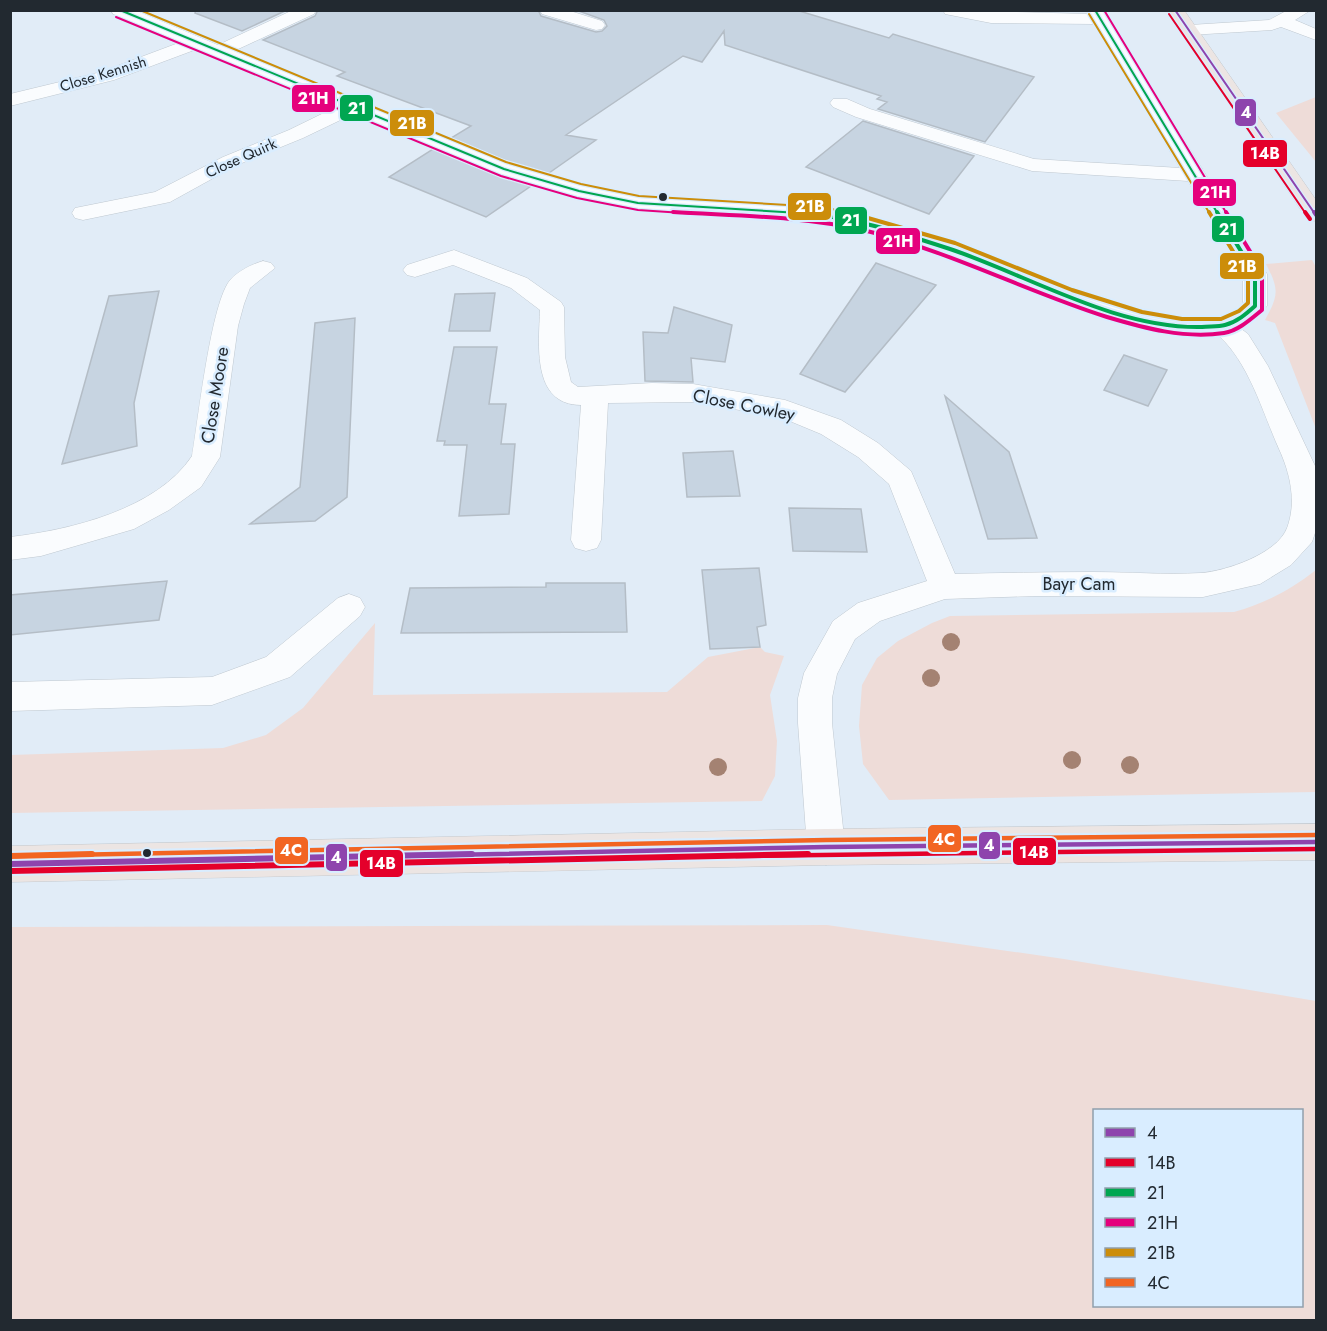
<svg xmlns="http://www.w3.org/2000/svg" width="1327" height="1331" font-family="Jost,sans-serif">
<rect width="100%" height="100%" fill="#e1ecf7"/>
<path fill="#eedcd8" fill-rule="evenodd" d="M1316 97V162L1276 113Z
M1312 260 1316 267V429L1275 323 1265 320C1279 295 1279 289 1266 264Z
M1316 570V792L889 800 863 764 859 726 862 685 877 658 898 641 932 623 950 616 1234 612C1266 603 1290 590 1316 570Z
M375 623 373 695 667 692 708 657 760 647 765 652 784 656 770 695 777 741 775 776 762 801 11 813V755L223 748 266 735 303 708Z
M827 925 1064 959 1316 1001V1320H11V927ZM1302 1110V1306H1094V1110Z"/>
<path fill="#c7d4e1" stroke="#b4bdc6" stroke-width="1.5" d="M196 10H287L242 31 195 13Z
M318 10H538L541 16 596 32 602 31 607 26 604 20 576 10H796L889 38 893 34 1034 77 985 142 878 109 887 102 877 99 881 96 725 45 724 31 702 62 683 56 566 135 596 140 549 173 512 163 451 138 471 126 337 76 345 72 263 40 315 16Z
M863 121 974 156 929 214 806 167Z
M433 149 496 175 531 186 486 217 389 177Z
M876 263 936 285 845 392 800 374Z
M159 291 134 403 137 446 62 464 109 296Z
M495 293 490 331H449L455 294Z
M674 307 732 325 725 362 691 358 693 382 645 381 643 332 668 333Z
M355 318 347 497 315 521 250 524 300 487 315 323Z
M454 347H497L489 404H506L501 444H515L509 514 459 516 467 445H444L445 441H437Z
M1124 355 1167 370 1148 406 1104 390Z
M945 396 1009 452 1037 538 988 539Z
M733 451 740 496 687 497 683 453Z
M789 508 861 509 867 552 793 551Z
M759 568 766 625 757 627 760 647 710 649 702 570Z
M167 581 159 620 10 635V595Z
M546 583H625L627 632 401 633 410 588 546 587Z"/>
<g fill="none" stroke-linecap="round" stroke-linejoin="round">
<defs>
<path id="minor" d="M111 10H135L218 45 293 10H316L314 14 234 51 511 165 583 185 638 196 822 207 868 217 960 245 1078 292 1144 312 1181 319 1219 318 1234 312 1243 304V274L1188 181 1032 171 856 117 833 107 830 103 833 99H847L870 109 1034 159 1180 168 1095 24 991 23 945 14 943 10 1089 14 1087 10H1104L1267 274V306L1252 322 1240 328 1248 334 1268 366 1316 468V530L1312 542 1291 565 1260 584 1203 597 1035 596 945 599 880 621 855 639 837 674 832 698V723L845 847 839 860 826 865 813 860 807 847 798 723V698L804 673 833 621 858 603 927 581 889 484 858 457 821 434 780 417 693 402 608 403 601 540 597 548 586 551 575 548 571 540 581 405C531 405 539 343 540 310L511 288 453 265 415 277 407 275 403 270 407 265 454 250 527 278 561 302 564 307 565 357 571 382 578 387 652 383 693 384 785 400 841 420 878 443 911 471 955 574C1001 573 1046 572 1092 572 1128 572 1165 575 1201 573 1226 571 1277 554 1287 528 1297 502 1290 473 1279 449 1262 411 1249 362 1217 334L1181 335 1131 324 1060 302 944 255 863 230 822 221 638 210 571 196 497 173 353 114 303 138 237 165 170 202 83 220 75 218 72 213 75 208 155 192 223 157 289 130 336 107 197 49 114 80 10 106V94L101 72 181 42 113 14Z
M540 10H567L602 21 605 25 602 29 596 30 542 14Z
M1288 10H1311L1295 20 1316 29V40L1281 27 1272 30 1190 35 1184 34 1181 30 1184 26 1190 25 1269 20Z
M263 261 271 263 275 268 250 288 244 304 238 326 220 457 201 487 169 510 134 529 41 556 10 560V537C71 530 157 509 192 456 198 422 211 300 231 279 239 271 252 264 263 261Z
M349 594 360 598 365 607 360 616 290 677 212 705 10 711V682L212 677 266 657 338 598Z"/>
<path id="highway" d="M1167 10H1184L1316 200V221L1308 220Z
M1316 824V860L826 865 10 882V846L826 829Z"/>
</defs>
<use href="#minor" stroke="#bfc8d0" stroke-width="1"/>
<use href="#highway" stroke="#c4c9ce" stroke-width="1"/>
<use href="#minor" fill="#fafcfe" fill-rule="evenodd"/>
<use href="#highway" fill="#ece5e3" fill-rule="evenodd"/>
<defs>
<path id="bus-1-far3" d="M1175 10 1315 214"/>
<path id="bus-1-far2" d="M1314 212 1316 215"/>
<path id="bus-1-far1" d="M400 856 826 847 1316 842"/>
<path id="bus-1" d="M10 864 472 854"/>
<path id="bus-2-far3" d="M1169 14 1306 214"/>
<path id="bus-2-far2" d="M1305 212 1310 219"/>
<path id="bus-2-far1" d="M736 856 1316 849"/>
<path id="bus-2" d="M10 871 808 854"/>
<path id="bus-3-far1" d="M120 10 504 169 579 191 638 203 816 214
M1095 10 1218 214"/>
<path id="bus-3" d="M790 212C846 215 898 232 950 249 1030 276 1116 329 1202 327 1209 326 1218 327 1225 325 1237 322 1246 314 1255 306V274L1217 212"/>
<path id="bus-4-far1" d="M1104 10 1227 214
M116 17 501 176 577 198 638 210 698 214"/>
<path id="bus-4" d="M673 212C737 216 801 216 863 230 947 250 1025 291 1107 317 1144 328 1184 339 1224 333 1238 331 1251 319 1262 310V271L1226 212"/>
<path id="bus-5-far1" d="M140 10 506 162 581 184 639 196 822 207 854 214
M1089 14 1210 214"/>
<path id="bus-5" d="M847 212 955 243 1072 290 1142 312 1182 319H1221L1239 311 1248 303V276L1209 212"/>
<path id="bus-6-far1" d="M16 856 826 840 1316 835"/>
<path id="bus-6" d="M10 856 92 854"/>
</defs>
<use href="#bus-1-far3" stroke="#d9edff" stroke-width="4.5"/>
<use href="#bus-1-far2" stroke="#d9edff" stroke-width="8"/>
<use href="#bus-1-far1" stroke="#d9edff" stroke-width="9"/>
<use href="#bus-1" stroke="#d9edff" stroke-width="10"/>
<use href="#bus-2-far3" stroke="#d9edff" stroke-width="4.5"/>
<use href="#bus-2-far2" stroke="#d9edff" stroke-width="8"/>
<use href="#bus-2-far1" stroke="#d9edff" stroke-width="9"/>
<use href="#bus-2" stroke="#d9edff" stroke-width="10"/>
<use href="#bus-3-far1" stroke="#d9edff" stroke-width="4.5"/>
<use href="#bus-3" stroke="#d9edff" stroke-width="8"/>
<use href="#bus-4-far1" stroke="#d9edff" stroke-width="4.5"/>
<use href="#bus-4" stroke="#d9edff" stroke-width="8"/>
<use href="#bus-5-far1" stroke="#d9edff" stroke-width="4.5"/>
<use href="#bus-5" stroke="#d9edff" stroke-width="8"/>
<use href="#bus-6-far1" stroke="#d9edff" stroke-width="9"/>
<use href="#bus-6" stroke="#d9edff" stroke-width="10"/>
<use href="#bus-1-far3" stroke="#8e44ad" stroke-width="2"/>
<use href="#bus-1-far2" stroke="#8e44ad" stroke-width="4"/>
<use href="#bus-1-far1" stroke="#8e44ad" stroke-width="4.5"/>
<use href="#bus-1" stroke="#8e44ad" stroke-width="6"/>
<use href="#bus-2-far3" stroke="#e4002b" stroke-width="2"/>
<use href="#bus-2-far2" stroke="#e4002b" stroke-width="4"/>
<use href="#bus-2-far1" stroke="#e4002b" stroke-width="4.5"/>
<use href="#bus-2" stroke="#e4002b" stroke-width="6"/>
<use href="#bus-3-far1" stroke="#00a651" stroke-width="2"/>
<use href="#bus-3" stroke="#00a651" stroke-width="4"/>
<use href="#bus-4-far1" stroke="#e5007d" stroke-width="2"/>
<use href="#bus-4" stroke="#e5007d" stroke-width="4"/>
<use href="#bus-5-far1" stroke="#cc8d0a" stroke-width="2"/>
<use href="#bus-5" stroke="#cc8d0a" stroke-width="4"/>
<use href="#bus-6-far1" stroke="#f26522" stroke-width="4.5"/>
<use href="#bus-6" stroke="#f26522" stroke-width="6"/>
</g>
<g fill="#a48272">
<circle cx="951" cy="642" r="9"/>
<circle cx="931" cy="678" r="9"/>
<circle cx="1072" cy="760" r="9"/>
<circle cx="1130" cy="765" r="9"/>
<circle cx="718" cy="767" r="9"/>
</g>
<g fill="#222930" stroke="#d9edff" stroke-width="2">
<circle cx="663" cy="197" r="5"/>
<circle cx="147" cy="853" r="5"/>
</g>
<g text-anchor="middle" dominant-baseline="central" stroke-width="5" stroke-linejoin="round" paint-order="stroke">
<g font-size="15" fill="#222930" stroke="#d9edff">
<text transform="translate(103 74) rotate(-17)">Close Kennish</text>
<text transform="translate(241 158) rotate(-24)">Close Quirk</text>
</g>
<g font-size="18" fill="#222930" stroke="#d9edff">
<text transform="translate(215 395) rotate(-81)">Close Moore</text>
<text transform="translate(744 405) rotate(11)">Close Cowley</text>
<text x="1079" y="584">Bayr Cam</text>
</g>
</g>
<g stroke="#d9edff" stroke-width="2">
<rect x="291" y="84" width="45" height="29" rx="6" fill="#e5007d"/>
<rect x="339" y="94" width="35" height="28" rx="6" fill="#00a651"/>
<rect x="1234" y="98" width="23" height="29" rx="6" fill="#8e44ad"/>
<rect x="389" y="109" width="46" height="28" rx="6" fill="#cc8d0a"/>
<rect x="1242" y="139" width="46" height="29" rx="6" fill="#e4002b"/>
<rect x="1192" y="178" width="45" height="29" rx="6" fill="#e5007d"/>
<rect x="787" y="192" width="45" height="29" rx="6" fill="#cc8d0a"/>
<rect x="834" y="206" width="34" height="29" rx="6" fill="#00a651"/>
<rect x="1211" y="215" width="34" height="28" rx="6" fill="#00a651"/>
<rect x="875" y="227" width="46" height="28" rx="6" fill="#e5007d"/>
<rect x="1219" y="252" width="46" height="28" rx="6" fill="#cc8d0a"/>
<rect x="927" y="824" width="35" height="29" rx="6" fill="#f26522"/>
<rect x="978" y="831" width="23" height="29" rx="6" fill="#8e44ad"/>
<rect x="274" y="836" width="35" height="29" rx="6" fill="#f26522"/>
<rect x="1012" y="837" width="45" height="29" rx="6" fill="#e4002b"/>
<rect x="325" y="843" width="23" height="29" rx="6" fill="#8e44ad"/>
<rect x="359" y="849" width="45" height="29" rx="6" fill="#e4002b"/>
</g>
<g font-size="16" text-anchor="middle" font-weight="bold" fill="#fff">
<text x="313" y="104">21H</text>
<text x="357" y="114">21</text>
<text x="1246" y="118">4</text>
<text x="412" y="129">21B</text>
<text x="1265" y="159">14B</text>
<text x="1215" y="198">21H</text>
<text x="810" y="212">21B</text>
<text x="851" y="226">21</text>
<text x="1228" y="235">21</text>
<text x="898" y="247">21H</text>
<text x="1242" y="272">21B</text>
<text x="944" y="845">4C</text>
<text x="989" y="851">4</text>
<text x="291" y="856">4C</text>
<text x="1034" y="858">14B</text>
<text x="336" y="863">4</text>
<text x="381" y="869">14B</text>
</g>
<rect width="1327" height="1331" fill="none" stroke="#222930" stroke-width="24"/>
<rect x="1093" y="1109" width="210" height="198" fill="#d9edff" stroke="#909fac" stroke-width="1.5"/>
<rect x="1105" y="1128" width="30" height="9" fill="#8e44ad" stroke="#909fac" stroke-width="1.5"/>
<text x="1147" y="1139" font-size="18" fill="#222930">4</text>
<rect x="1105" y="1158" width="30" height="9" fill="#e4002b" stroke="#909fac" stroke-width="1.5"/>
<text x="1147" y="1169" font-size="18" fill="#222930">14B</text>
<rect x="1105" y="1188" width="30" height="9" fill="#00a651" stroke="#909fac" stroke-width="1.5"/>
<text x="1147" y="1199" font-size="18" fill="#222930">21</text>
<rect x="1105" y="1218" width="30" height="9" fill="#e5007d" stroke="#909fac" stroke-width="1.5"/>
<text x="1147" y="1229" font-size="18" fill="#222930">21H</text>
<rect x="1105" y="1248" width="30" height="9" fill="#cc8d0a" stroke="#909fac" stroke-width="1.5"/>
<text x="1147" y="1259" font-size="18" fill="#222930">21B</text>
<rect x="1105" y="1278" width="30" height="9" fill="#f26522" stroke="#909fac" stroke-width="1.5"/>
<text x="1147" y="1289" font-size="18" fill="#222930">4C</text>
</svg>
